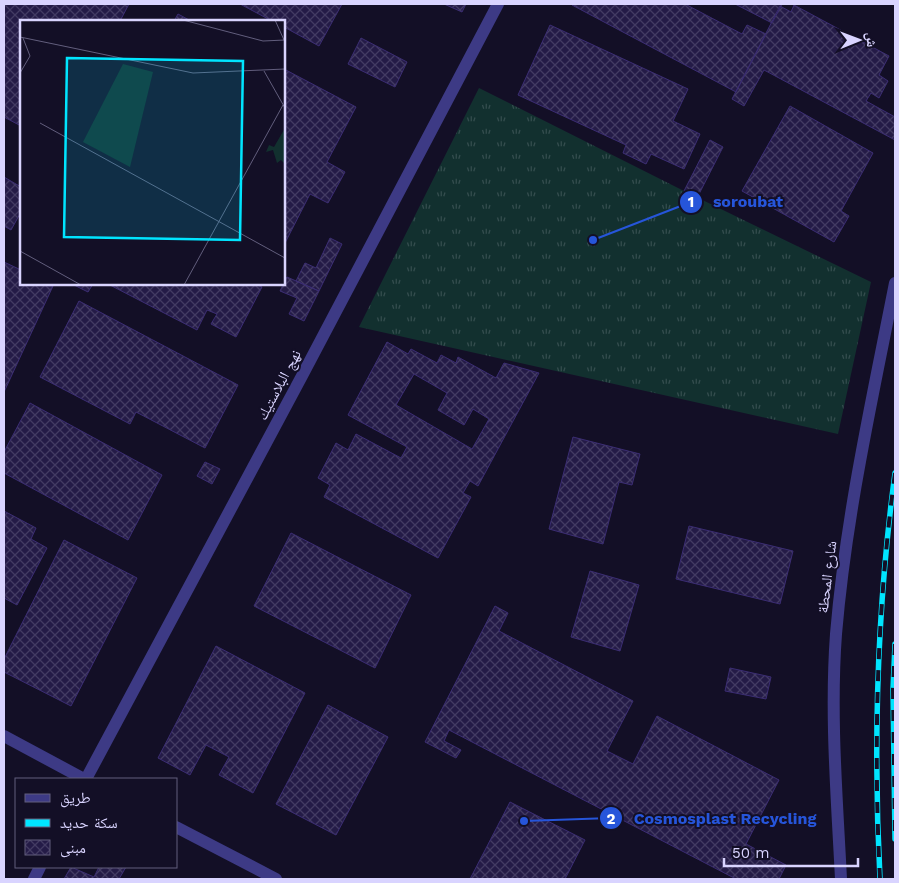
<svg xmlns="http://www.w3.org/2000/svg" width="899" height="883" font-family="'Work Sans','Noto Naskh Arabic',sans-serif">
<defs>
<pattern id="grass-tufts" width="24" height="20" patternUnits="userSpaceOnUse" patternTransform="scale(1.25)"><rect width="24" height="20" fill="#12302f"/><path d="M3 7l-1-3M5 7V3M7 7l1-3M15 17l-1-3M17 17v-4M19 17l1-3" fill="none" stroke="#344d4e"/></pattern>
<pattern id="building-cross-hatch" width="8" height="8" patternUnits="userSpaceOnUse" patternTransform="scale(1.25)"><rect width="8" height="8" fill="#241b47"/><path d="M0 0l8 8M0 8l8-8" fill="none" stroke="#433b63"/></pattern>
</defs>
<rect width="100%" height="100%" fill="#130f26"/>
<path fill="url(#grass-tufts)" d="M479 88 684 191 871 282 838 434 359 327Z"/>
<path fill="url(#building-cross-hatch)" stroke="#3b2d73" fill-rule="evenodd" d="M4 4H129L120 21H21V126L4 117Z
M240 4H342L319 46 284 27V21H272Z
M444 4H466L462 12Z
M573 4H685L742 34 747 25 766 34 736 92 572 5Z
M735 4H782L772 23Z
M794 5 889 56 879 75 888 81 879 98 871 93 866 101 895 117V140L764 70 744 106 732 99 780 6 791 12Z
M178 14 191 21H174Z
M550 25 688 89 673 121 700 134 684 169 651 154 646 164 623 153 626 145 518 95Z
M361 38 407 62 395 87 348 64Z
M284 69 356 107 327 162 345 172 328 203 310 194 284 245Z
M790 106 873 153 841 211 849 216 834 242 742 191Z
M710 140 723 147 697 198 684 191Z
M4 177 21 187V212L11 230 4 226Z
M330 238 342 244 319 291 296 281 305 263 316 268Z
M4 262 21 270V284L53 286 4 392Z
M287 277 319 291 304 321 289 314 297 298 280 291Z
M72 284H93L88 292Z
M108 284H255L262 287 236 337 211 324 217 314 207 310 197 330Z
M79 301 238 385 205 448 136 412 130 424 40 377Z
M387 342 408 354 411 349 437 363 441 355 456 363 458 357 496 378 504 363 539 373 478 486 470 481 463 493 471 497 438 558 324 497 330 485 318 478 336 443 348 450 356 434 401 458 407 447 348 415ZM414 374 447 393 438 410 464 425 473 409 489 419 472 449 396 405Z
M30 403 162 475 128 540 4 473V452Z
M573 437 640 454 632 485 619 482 603 544 549 529Z
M205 462 220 469 212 484 197 476Z
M4 511 36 528 31 539 47 548 17 605 4 598Z
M689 526 793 551 780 604 676 579Z
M291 533 411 595 375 668 254 606Z
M64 540 137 578 71 706 4 672V659Z
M590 571 639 585 620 651 571 637Z
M495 606 508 613 499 631 633 701 607 751 633 764 657 716 779 780 746 844 786 865 779 879H736L449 730 444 741 461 750 456 758 425 742Z
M216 646 305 693 253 793 219 775 229 757 206 745 190 775 158 758Z
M730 668 771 677 766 699 725 691Z
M328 705 388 737 336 835 276 804Z
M510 802 585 840 565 879H470Z
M71 867 94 877 99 867H126L119 879H64Z"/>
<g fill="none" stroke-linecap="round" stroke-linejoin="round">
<path stroke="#3d3a85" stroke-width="12" d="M4 736 84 779
M86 779 303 374 498 4
M176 827 276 879
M34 879 40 867
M841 879C837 798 830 715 836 634 846 515 872 400 895 283"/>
<defs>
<path id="rail" d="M895 644 893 689 895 839
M880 879C873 744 877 608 895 473"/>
</defs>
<use href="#rail" stroke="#00e5ff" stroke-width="5.5"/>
<use href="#rail" stroke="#130f26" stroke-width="4" stroke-dasharray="11" stroke-linecap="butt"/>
</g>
<g text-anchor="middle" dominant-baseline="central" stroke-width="4" stroke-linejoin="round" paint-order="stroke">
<g font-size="15" fill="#d9d4ff" stroke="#130f26">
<text transform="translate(279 385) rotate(-62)">نهج البلاستيك</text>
<text transform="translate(827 577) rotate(-83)">شارع المحطة</text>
</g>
</g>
<g transform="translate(20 20)">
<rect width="265" height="265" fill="#130f26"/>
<path d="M103 44 133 52 110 147 63 122Z" fill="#12302f"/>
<path d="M265 108V144L261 140 257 143 253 130 246 132 249 125 254 127Z" fill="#12302f"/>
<path fill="none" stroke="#625e7d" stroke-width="1" d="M163 0 243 21 265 20M255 0 264 20M0 17 173 53 265 49M244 51 265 88M0 53 10 36 3 18M20 103 265 238M0 231 61 265M164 265 263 85"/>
<path fill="#00e5ff" fill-opacity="0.15" stroke="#00e5ff" stroke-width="2.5" d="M47 38 223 41 220 220 44 217Z"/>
<rect width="265" height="265" fill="none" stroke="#d9d4ff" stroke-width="2.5"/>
</g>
<path fill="none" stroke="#2655da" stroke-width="2" d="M593 240L691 202M524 821L611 818"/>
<g fill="#2655da" stroke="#130f26" stroke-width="2">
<circle cx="593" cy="240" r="5"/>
<circle cx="524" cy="821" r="5"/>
<circle cx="691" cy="202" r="12"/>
<circle cx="611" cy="818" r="12"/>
</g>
<g font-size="15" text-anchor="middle" font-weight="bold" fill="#fff">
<text x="691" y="207">1</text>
<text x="611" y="824">2</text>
</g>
<g font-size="16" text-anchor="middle" font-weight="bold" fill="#2655da" stroke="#130f26" stroke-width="4" stroke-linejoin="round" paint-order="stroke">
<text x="748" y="207">soroubat</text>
<text x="725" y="824">Cosmosplast Recycling</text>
</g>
<rect width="899" height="883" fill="none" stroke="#d9d4ff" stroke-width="10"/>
<rect x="15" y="778" width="162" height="90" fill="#130f26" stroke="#625e7d"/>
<rect x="25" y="794" width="25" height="8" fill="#3d3a85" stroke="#625e7d"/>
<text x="60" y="803" font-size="15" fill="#d9d4ff">طريق</text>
<rect x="25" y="819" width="25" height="8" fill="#00e5ff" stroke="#625e7d"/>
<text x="60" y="828" font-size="15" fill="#d9d4ff">سكة حديد</text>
<rect x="25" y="840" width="25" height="15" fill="url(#building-cross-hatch)" stroke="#625e7d"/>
<text x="60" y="853" font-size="15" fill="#d9d4ff">مبنى</text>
<g transform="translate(859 40) rotate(89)" stroke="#130f26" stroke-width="4" paint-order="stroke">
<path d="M0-4L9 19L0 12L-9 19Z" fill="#d9d4ff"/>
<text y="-8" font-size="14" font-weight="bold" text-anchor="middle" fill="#d9d4ff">ش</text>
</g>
<path d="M724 858v8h134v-8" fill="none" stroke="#d9d4ff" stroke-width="2.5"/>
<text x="732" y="858" font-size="15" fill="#d9d4ff" stroke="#130f26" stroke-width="4" paint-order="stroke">50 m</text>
</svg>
